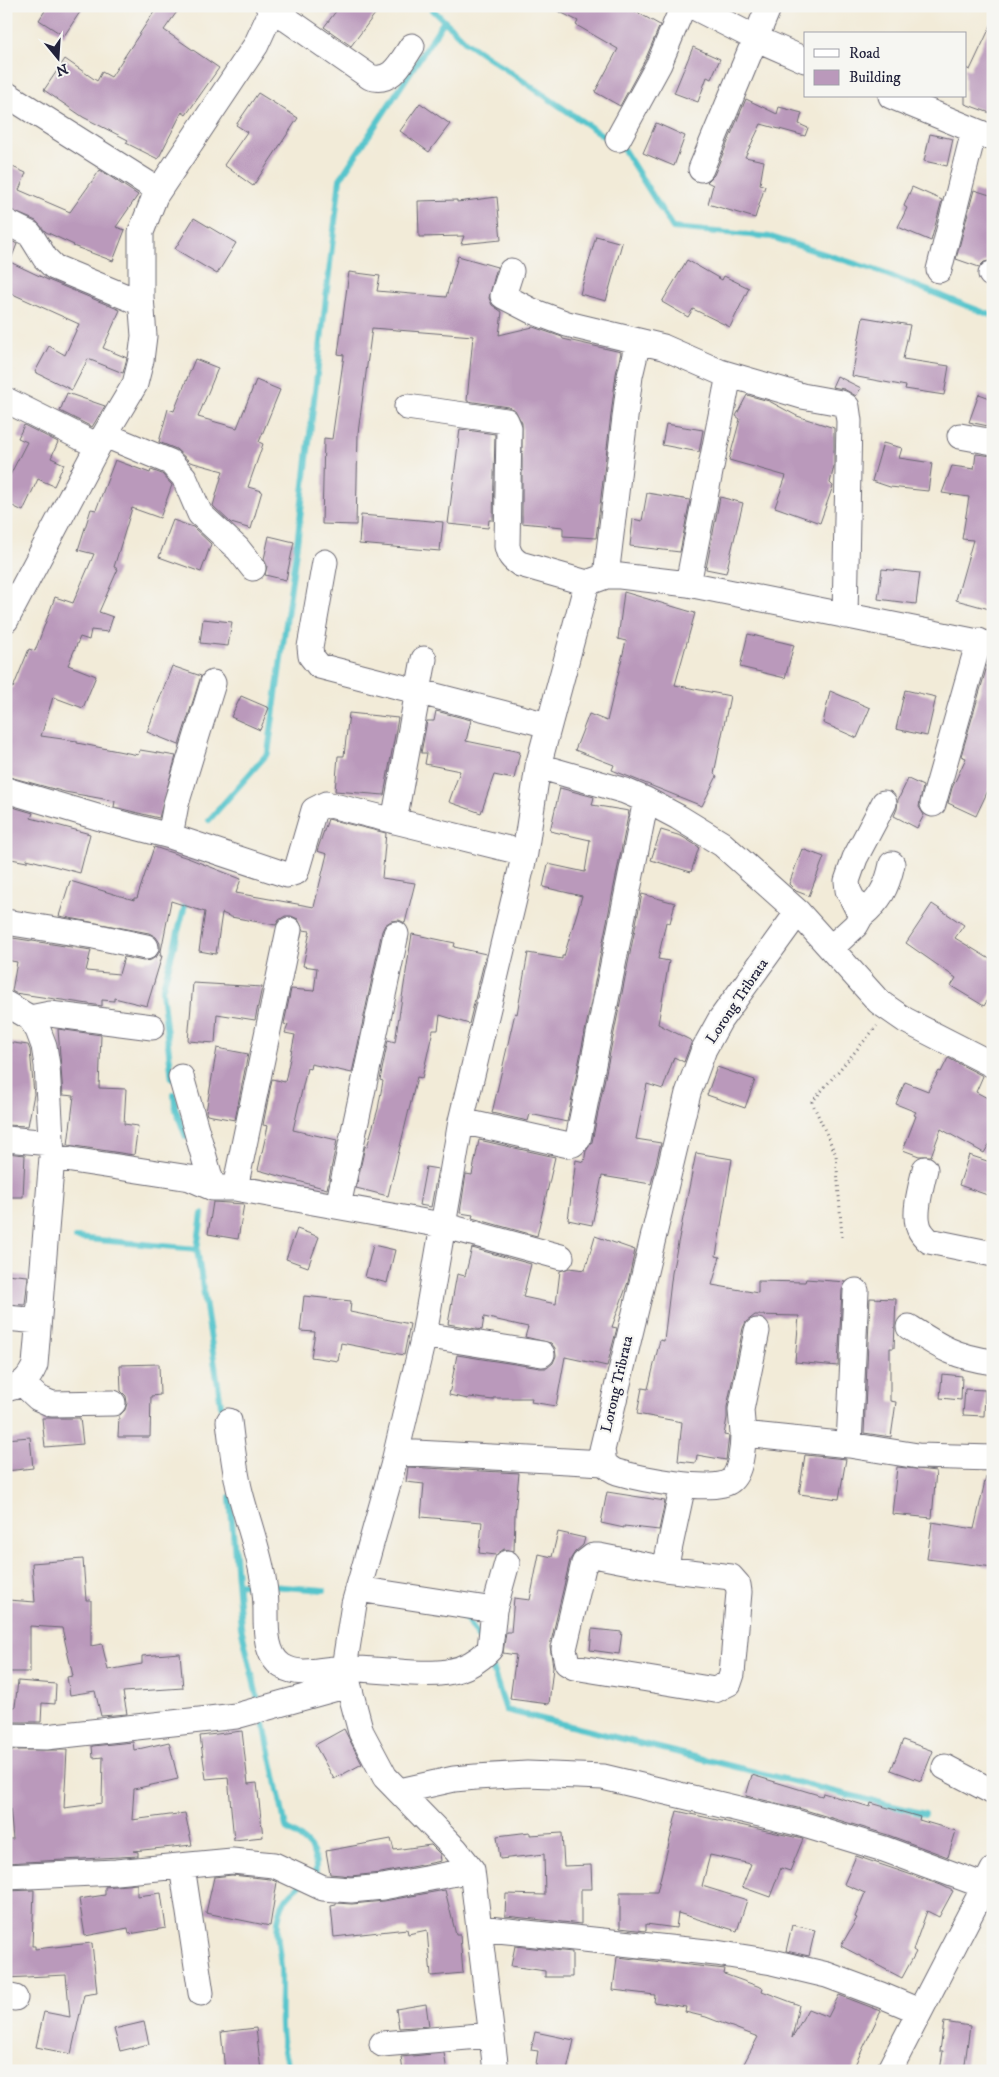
<svg xmlns="http://www.w3.org/2000/svg" width="999" height="2077" font-family="'IM FELL DW Pica',serif">
<rect width="100%" height="100%" fill="#f6f6f2"/>
<filter id="ink" filterUnits="userSpaceOnUse"><feTurbulence type="fractalNoise" baseFrequency=".02" numOctaves="2"/><feDisplacementMap in="SourceGraphic" scale="10" xChannelSelector="R" yChannelSelector="G"/><feConvolveMatrix kernelMatrix="1 2 1 2 8 2 1 2 1" color-interpolation-filters="sRGB"/></filter>
<filter id="wash" filterUnits="userSpaceOnUse"><feTurbulence type="fractalNoise" baseFrequency=".0096" numOctaves="4" result="noise"/><feDisplacementMap in="SourceGraphic" scale="20" xChannelSelector="R" yChannelSelector="G"/><feGaussianBlur stdDeviation="1.12" result="paint"/><feColorMatrix in="noise" values="0 0 0 0 0 0 0 0 0 0 0 0 0 0 0 0 0 1.4 0 .05"/><feComposite in="paint" operator="in"/></filter>
<g filter="url(#wash)">
<rect width="100%" height="100%" fill="#f2ebd8"/>
<g fill="none" stroke-linecap="round" stroke-linejoin="round">
<path stroke="#57c5cc" stroke-width="6" d="M429 6 466 42 624 150 673 228 771 237 875 270 993 316
M209 820 268 753 298 536 340 179 444 21
M172 1079 162 991 187 898
M174 1094 175 1107 186 1137
M202 1214 197 1249 223 1418
M76 1238 197 1249
M230 1497 241 1627 259 1705
M238 1584 258 1585
M270 1586 324 1590
M461 1616 465 1617 483 1645
M489 1658 506 1710 925 1814
M262 1714 286 1828C304 1841 317 1846 316 1871L310 1877
M291 2071C276 2044 282 1999 281 1969 280 1949 274 1932 280 1912 283 1900 291 1892 300 1885"/>
</g>
<g id="blocks">
<path fill="#ba99bb" d="M48 6H84L64 36 39 20Z
M158 6H181L164 30 219 68 186 115 182 112 158 159 126 143 128 140 83 117 44 90 65 59 97 81 102 72 111 77Z
M340 6H381L351 46 324 27Z
M548 6H626L660 25 646 58 620 106 595 92 618 49 576 25 578 21Z
M993 21V114L965 104V68L970 70Z
M693 47 720 59 711 79 707 77 698 102 674 93Z
M258 93 298 118 253 186 224 165 247 132 236 125Z
M746 99 777 114 779 107 802 113 799 124 808 128 805 136 761 124 745 157 764 161 760 184 765 186 755 218 708 204 713 185 707 182 714 175Z
M420 103 450 124 429 152 400 131Z
M656 123 685 136 674 166 643 153Z
M930 134 953 139 947 166 924 161Z
M6 164 26 173 19 190 70 212 100 170 138 195 116 227 125 230 113 261 73 246 74 245 46 232 36 221 6 208Z
M912 187 942 200 931 241 898 227 907 208 904 206Z
M974 190 993 196V260L984 262 979 267 956 259Z
M497 197 501 240 461 244 464 236 419 237 418 201 457 200V202Z
M194 218 236 243 217 274 175 249Z
M596 236 622 243 606 301 580 294Z
M6 238 17 244 10 262 48 280 120 310 103 348 127 358 123 373 88 359 72 390 35 372 49 346 65 355 79 324 6 291Z
M458 256 497 267 489 298 492 305 502 312 499 335 533 327 562 337 563 339 621 352 616 374 596 538 563 536V527L522 523V423L515 410 508 407 467 401 473 336 372 328 358 433 356 525 322 524 324 438 332 439 344 355 338 354 349 272 380 276 377 291 446 297Z
M687 260 722 280 724 276 749 288 730 327 693 309 688 317 662 302Z
M863 317 910 325 903 359 949 366 944 395 905 389 906 386 852 376Z
M195 359 218 368 198 417 237 428 256 380 280 390 259 442 263 444 248 487 262 491 251 529 231 523 213 506 223 471 190 462 176 449 159 442 168 409 174 411Z
M837 376 861 388 856 396 844 389 832 387Z
M67 393 105 406 92 427 60 411Z
M979 394 993 399V427L969 422Z
M747 395 769 401 797 416 834 428V466L830 483 833 486 820 523 775 507 786 476 729 460 740 419 736 416Z
M666 424 703 430 699 452 662 445Z
M24 425 58 442 51 458 64 464 54 486 38 479 23 511 6 503V483L27 442 18 438Z
M460 429 495 434 493 520H489L488 528 448 524Z
M883 443 902 448 899 458 932 463 928 491 890 487 872 481Z
M976 454 993 456V610L956 600 973 540 962 539 969 497 942 493 952 466 974 469Z
M115 460 150 473 151 470 162 474 172 485 160 518 132 508 114 567 118 569 99 612 113 617 108 632 91 630 89 640 80 637 68 665 96 676 83 708 53 697 41 736 77 741V743L138 755 140 750 176 756 159 818 114 807 115 801 65 792 6 776V686L13 688 29 649 35 651 55 597 73 603 94 554 78 550 91 509 96 510Z
M647 493 690 500 680 552 630 546 633 519 642 521Z
M720 497 743 503 726 573 706 569Z
M361 515 443 522 440 551 359 544Z
M173 520 193 527 211 544 201 572 159 557Z
M269 536 294 542 286 580 265 575 267 566 264 559Z
M882 569 920 573 916 604 878 599Z
M624 592 695 613 675 685 730 696 714 774 717 776 702 806 612 770 614 765 575 750 589 714 607 721 626 641 618 639Z
M203 619 232 622 228 646 200 643Z
M748 634 794 645 785 678 740 667Z
M988 663 993 664V780L976 816 948 803 952 788 966 758 961 756Z
M172 666 201 676 179 745 147 732Z
M905 690 936 697 927 736 896 729Z
M830 691 870 708 857 738 823 723Z
M241 696 269 708 260 730 231 717Z
M436 711 471 720 466 741 520 752 514 779 494 775 481 813 449 802 460 771 425 764 427 753H421L427 721H434Z
M349 713 398 718 384 795 335 791 338 756H344Z
M908 779 923 786 919 807 924 815 917 828 894 816 897 809 898 800Z
M560 788 594 797 592 805 629 811 567 1122 530 1114 528 1121 492 1113 515 1013 517 1014 528 953 562 959V956H564L582 896 543 887 548 864 585 872 590 840 550 831Z
M6 805 33 813 31 818 90 834 80 873 27 859V862L6 858Z
M328 819 386 833 382 878 415 883 405 923 399 920 391 921 385 925 382 931 352 1073 311 1064 310 1069 307 1068 293 1130 337 1140 327 1189 258 1170 268 1126 263 1125 272 1079 285 1082 295 1035 285 1033 288 1025 284 1024 291 989 314 991 317 968 303 966 310 931 303 930 298 919 291 916H285L279 920 276 925 231 917 222 913 216 954 199 951 205 912 171 901 160 956H162L147 1006 114 998V1001L102 1000V1006L15 993 12 991 17 962 6 960V937L91 950 86 971 119 974 124 957 143 961 151 960 157 956 160 950V943L156 937 149 933 59 916 70 881 134 900V898H137L154 847 188 858 241 879 236 893 314 907 327 854 317 851Z
M661 830 681 836 699 847 691 872 651 860Z
M802 849 824 857 809 896 796 891 789 884Z
M642 894 675 903 670 923 666 922 658 959 669 961 658 1024 692 1041 684 1062 674 1057 663 1089 647 1084 636 1139 661 1143 651 1184 602 1176 592 1225 568 1220 576 1160 584 1162 586 1151 592 1142Z
M932 904 964 925 955 938 993 961V991L984 1006 951 986 956 978 906 943Z
M412 934 455 943 454 947 486 954 469 1024 440 1015 438 1030H433L422 1078 417 1077 388 1196 356 1188 365 1146 367 1147 378 1109 383 1081 380 1080 388 1040 395 1042Z
M193 983 262 987 255 1020 217 1014 215 1043 188 1041Z
M58 1029 101 1035 99 1088 126 1089 124 1124 138 1126 134 1155 68 1145 74 1096 63 1095Z
M6 1042 28 1045 30 1050 34 1094 28 1126 6 1125V1095L9 1079H6Z
M217 1048 248 1054 235 1120 207 1115 206 1112Z
M948 1058 983 1076 976 1092 993 1101V1138L984 1153 941 1129 931 1156H919L903 1150 916 1116 914 1115 916 1112 896 1104 905 1082 928 1091 939 1071 941 1072Z
M717 1067 755 1080 745 1108 707 1095Z
M479 1140 555 1157 537 1236 472 1218 473 1215 460 1213 466 1174 472 1175Z
M6 1153 25 1155 23 1197H6Z
M696 1153 732 1159 716 1256 720 1257 712 1285 758 1293V1281L805 1282 806 1279 846 1282 842 1290 838 1366 795 1362 799 1316 755 1315 746 1322 743 1328 727 1407V1418L724 1435 729 1436 726 1460 697 1455 696 1463 678 1461 682 1422 637 1414 642 1388 648 1389 660 1340 664 1341 672 1273Z
M969 1155 993 1163V1197L959 1185Z
M426 1167 438 1169 431 1207 419 1205Z
M213 1202 244 1204 238 1239 208 1234Z
M297 1229 319 1237 308 1267 286 1259Z
M595 1236 635 1250 628 1282 612 1327 617 1328 607 1366 565 1357 556 1406 531 1402 532 1398H493V1400L469 1397 468 1399 449 1395 457 1355 540 1368H547L553 1363 556 1356 555 1348 551 1343 525 1337 528 1327 484 1317 482 1330 448 1324 457 1274 465 1276 472 1248 531 1264 523 1297 556 1304 560 1271 569 1268 585 1270Z
M373 1245 395 1250 387 1283 365 1277Z
M6 1274 28 1276 25 1305 6 1304Z
M304 1296 351 1301 350 1312 410 1324 404 1355 341 1343 338 1361 311 1357 315 1332 300 1331Z
M870 1298 896 1299 894 1348H890V1401L896 1402 891 1437 864 1433Z
M159 1364 160 1395 151 1396 150 1437H118L119 1416 125 1410 127 1403 126 1396 121 1391 120 1365Z
M942 1374 962 1376 961 1400 940 1398Z
M965 1389 985 1390 984 1416 963 1415Z
M42 1418H80L83 1444 45 1447Z
M30 1437 33 1468 6 1471V1439Z
M805 1455 846 1459 839 1499 799 1494Z
M408 1467 519 1473 515 1513 514 1551 504 1549 496 1555 479 1553 482 1522 421 1517 424 1484 406 1482Z
M897 1467 936 1471 932 1518 892 1514Z
M986 1477 993 1478V1567L927 1559 932 1522 974 1529Z
M607 1492 665 1501 659 1530 624 1526V1528L601 1523Z
M558 1532 585 1538 583 1545 575 1552 570 1560 550 1646 553 1667 549 1704 510 1699 516 1655 503 1653 506 1632H511L514 1598 530 1600 539 1554 552 1557Z
M83 1559 86 1600H91V1646L102 1644 108 1670 142 1664V1656L180 1653 183 1688 123 1692 127 1714 101 1716 95 1691 70 1695 67 1677 73 1676 62 1628 30 1626V1672H8V1624H6V1618L8 1600 35 1602 32 1563Z
M592 1629 622 1632 619 1654 590 1650Z
M18 1681 56 1684 55 1704 42 1703 41 1722H6V1707H15Z
M344 1729 362 1764 334 1779 315 1745Z
M242 1731 248 1784 257 1783 263 1837 234 1840 228 1777 206 1779 200 1736Z
M903 1740 933 1751 921 1781 891 1770Z
M133 1742 134 1750 169 1742 178 1779 134 1789 132 1820 185 1813 192 1845 133 1851 138 1852V1856L6 1863V1839H13L8 1785H6V1750H67L64 1808 102 1803 103 1757 93 1758 92 1746Z
M752 1775 822 1796 823 1793 870 1807 871 1803 920 1817 919 1820 956 1831 948 1857 888 1835 802 1809 746 1796Z
M677 1811 803 1839 790 1871 781 1868 770 1897 742 1887 751 1864 710 1855 702 1886 747 1900 737 1931 678 1913 676 1928 646 1924V1931L620 1928V1892H657Z
M530 1832V1835L562 1833 564 1866 591 1865 592 1889H581V1924L505 1916 506 1894 545 1895 544 1854 500 1859 497 1836Z
M391 1839 394 1850 431 1845 440 1854 441 1861 381 1873 351 1876 330 1874 326 1851Z
M856 1856 941 1885 953 1891 939 1917 927 1911 913 1950 916 1952 902 1978 841 1946 857 1918 855 1917 865 1893 844 1884Z
M232 1875 270 1879 277 1882 270 1926 206 1913 214 1877Z
M137 1884V1896L161 1893 166 1928 129 1934 128 1928 85 1936 79 1899 105 1895V1887Z
M34 1890 32 1946H35V1949L92 1943 97 1993 84 1995 71 2054 36 2047 44 2012 70 2017 66 1975 6 1978V1891Z
M445 1890 456 1935H460L463 1973 431 1976 427 1930 408 1934 407 1929 334 1937 331 1906 336 1905V1903L352 1904 384 1901Z
M792 1925 815 1930 809 1956 786 1951Z
M515 1946 572 1952V1977H545V1971L511 1966Z
M617 1957 725 1969 724 1974 763 1988 762 1991 799 2005 792 2038 808 2009 828 2017 839 1995 881 2011 852 2071H740L758 2037 706 2017 685 2012 686 2007 654 2002 655 1995 613 1990Z
M426 2004 429 2026 399 2028 396 2009Z
M144 2022 149 2044 120 2051 114 2029Z
M944 2022 970 2026 964 2071H940L943 2051H940Z
M256 2028 261 2071H225L221 2032Z
M535 2032 574 2040 567 2071H535L538 2051 531 2050Z
M444 2053 447 2071H403L401 2057Z"/>
</g>
</g>
<g filter="url(#ink)">
<use href="#blocks" fill-opacity="0" stroke="#6b6872" stroke-width="1"/>
<g fill="none" stroke-linecap="round" stroke-linejoin="round">
<defs>
<path id="minor" d="M268 6 370 77C392 84 401 62 412 46
M692 6 755 38 805 60
M6 94 158 190
M891 96 993 138
M618 139 659 64 683 6
M701 169 769 6
M6 222 30 234 45 258 54 267 141 303
M939 270 974 131
M511 271 503 296 532 311 567 324 663 347 720 372 802 396 841 403 847 407 849 421 845 616
M991 274 993 275
M6 400 98 446
M407 407 506 421 509 428 507 546C509 555 512 559 520 564L587 583
M105 435 170 462 184 477 200 514 238 549 253 568
M960 436 993 442
M325 562 310 647 311 656 319 666 548 725
M606 576 630 376 638 342
M688 584 729 375
M6 620 98 446 135 384 141 360 144 336 141 297V232L155 196 256 45 272 10
M538 766 625 791 646 800 678 817 722 844 798 912 879 1002 905 1020 993 1065
M6 790 104 819 170 836 287 875 296 872 314 810 326 804 525 853
M933 804 979 641
M394 821 424 659
M170 836 176 804 213 683
M798 912 720 1020 704 1049 688 1093 602 1450 604 1463C608 1467 611 1470 617 1472 637 1478 714 1494 730 1481 741 1473 743 1447 743 1434L849 1445 918 1456 993 1458
M861 916C880 900 887 888 892 864
M6 922 94 936 146 947
M831 948 856 925 861 916 848 890 847 881 855 858 884 803
M6 1004 30 1018 38 1030 44 1046 47 1065 52 1157 35 1365C29 1379 22 1386 6 1389
M30 1018 50 1014 152 1027
M181 1077 213 1188
M461 1121 569 1145 573 1144 578 1139 646 800
M6 1139 51 1143
M52 1157 190 1178 213 1188H235L442 1225 561 1257
M925 1169C922 1183 914 1210 918 1224 919 1231 924 1236 929 1241L993 1254
M235 1188 289 930
M338 1206 396 934
M6 1318 38 1321
M909 1327C940 1347 955 1357 993 1362
M424 1335 542 1354
M23 1384 38 1398 52 1404 113 1403
M229 1421C232 1445 234 1468 240 1492 250 1531 266 1569 266 1610 266 1628 265 1655 282 1666 301 1678 325 1668 346 1668 359 1669 373 1670 387 1671 426 1674 461 1680 490 1649L494 1610 358 1589
M743 1434 741 1410 757 1331
M849 1445 856 1291
M397 1452 604 1463
M593 1556H599L665 1569 731 1577 738 1585 739 1592 732 1674 729 1683 715 1690 574 1667 567 1663 564 1649 584 1563Z
M665 1569 683 1485
M494 1610 507 1563
M6 1736 46 1737 236 1716 348 1685
M945 1767 993 1792
M400 1791 454 1779 476 1777 527 1774 603 1777 798 1823 884 1849 985 1886
M182 1866 201 1993
M6 1877 116 1872 232 1861 274 1865 323 1888 351 1890 383 1887 472 1870
M479 1928 716 1953 772 1962 827 1975 881 1995 919 2011
M6 1996 15 1998
M382 2044 492 2035
M496 2071 472 1870 456 1850 385 1777 361 1732 344 1668 354 1604 393 1466 424 1335 461 1121 525 853 538 766 587 583 606 576H620L688 584 993 645
M889 2071 993 1870"/>
</defs>
<use href="#minor" stroke="#6b6872" stroke-width="27"/>
<path stroke="#6b6872" stroke-width="3" stroke-dasharray="1 4" stroke-linecap="butt" d="M842 1237 836 1155 812 1102 877 1026"/>
<use href="#minor" stroke="#fff" stroke-width="25"/>
</g>
</g>
<g text-anchor="middle" dominant-baseline="central" stroke-width="4.5" stroke-linejoin="round" paint-order="stroke">
<g font-size="15" fill="#22223b" stroke="#f6f6f2">
<text transform="translate(737 1001) rotate(-56)">Lorong Tribrata</text>
<text transform="translate(617 1384) rotate(-77)">Lorong Tribrata</text>
</g>
</g>
<rect width="999" height="2077" fill="none" stroke="#f6f6f2" stroke-width="25"/>
<rect x="804" y="32" width="162" height="65" fill="#f6f6f2" stroke="#a1a1a9"/>
<rect x="814" y="49" width="25" height="8" fill="#ffffff" stroke="#a1a1a9"/>
<text x="849" y="58" font-size="15" fill="#22223b">Road</text>
<rect x="814" y="70" width="25" height="15" fill="#ba99bb" stroke="#a1a1a9"/>
<text x="849" y="82" font-size="15" fill="#22223b">Building</text>
<g transform="translate(58 58) rotate(162)" stroke="#f6f6f2" stroke-width="4" paint-order="stroke">
<path d="M0-4L9 19L0 12L-9 19Z" fill="#22223b"/>
<text y="-8" font-size="14" font-weight="bold" text-anchor="middle" fill="#22223b">N</text>
</g>
</svg>
